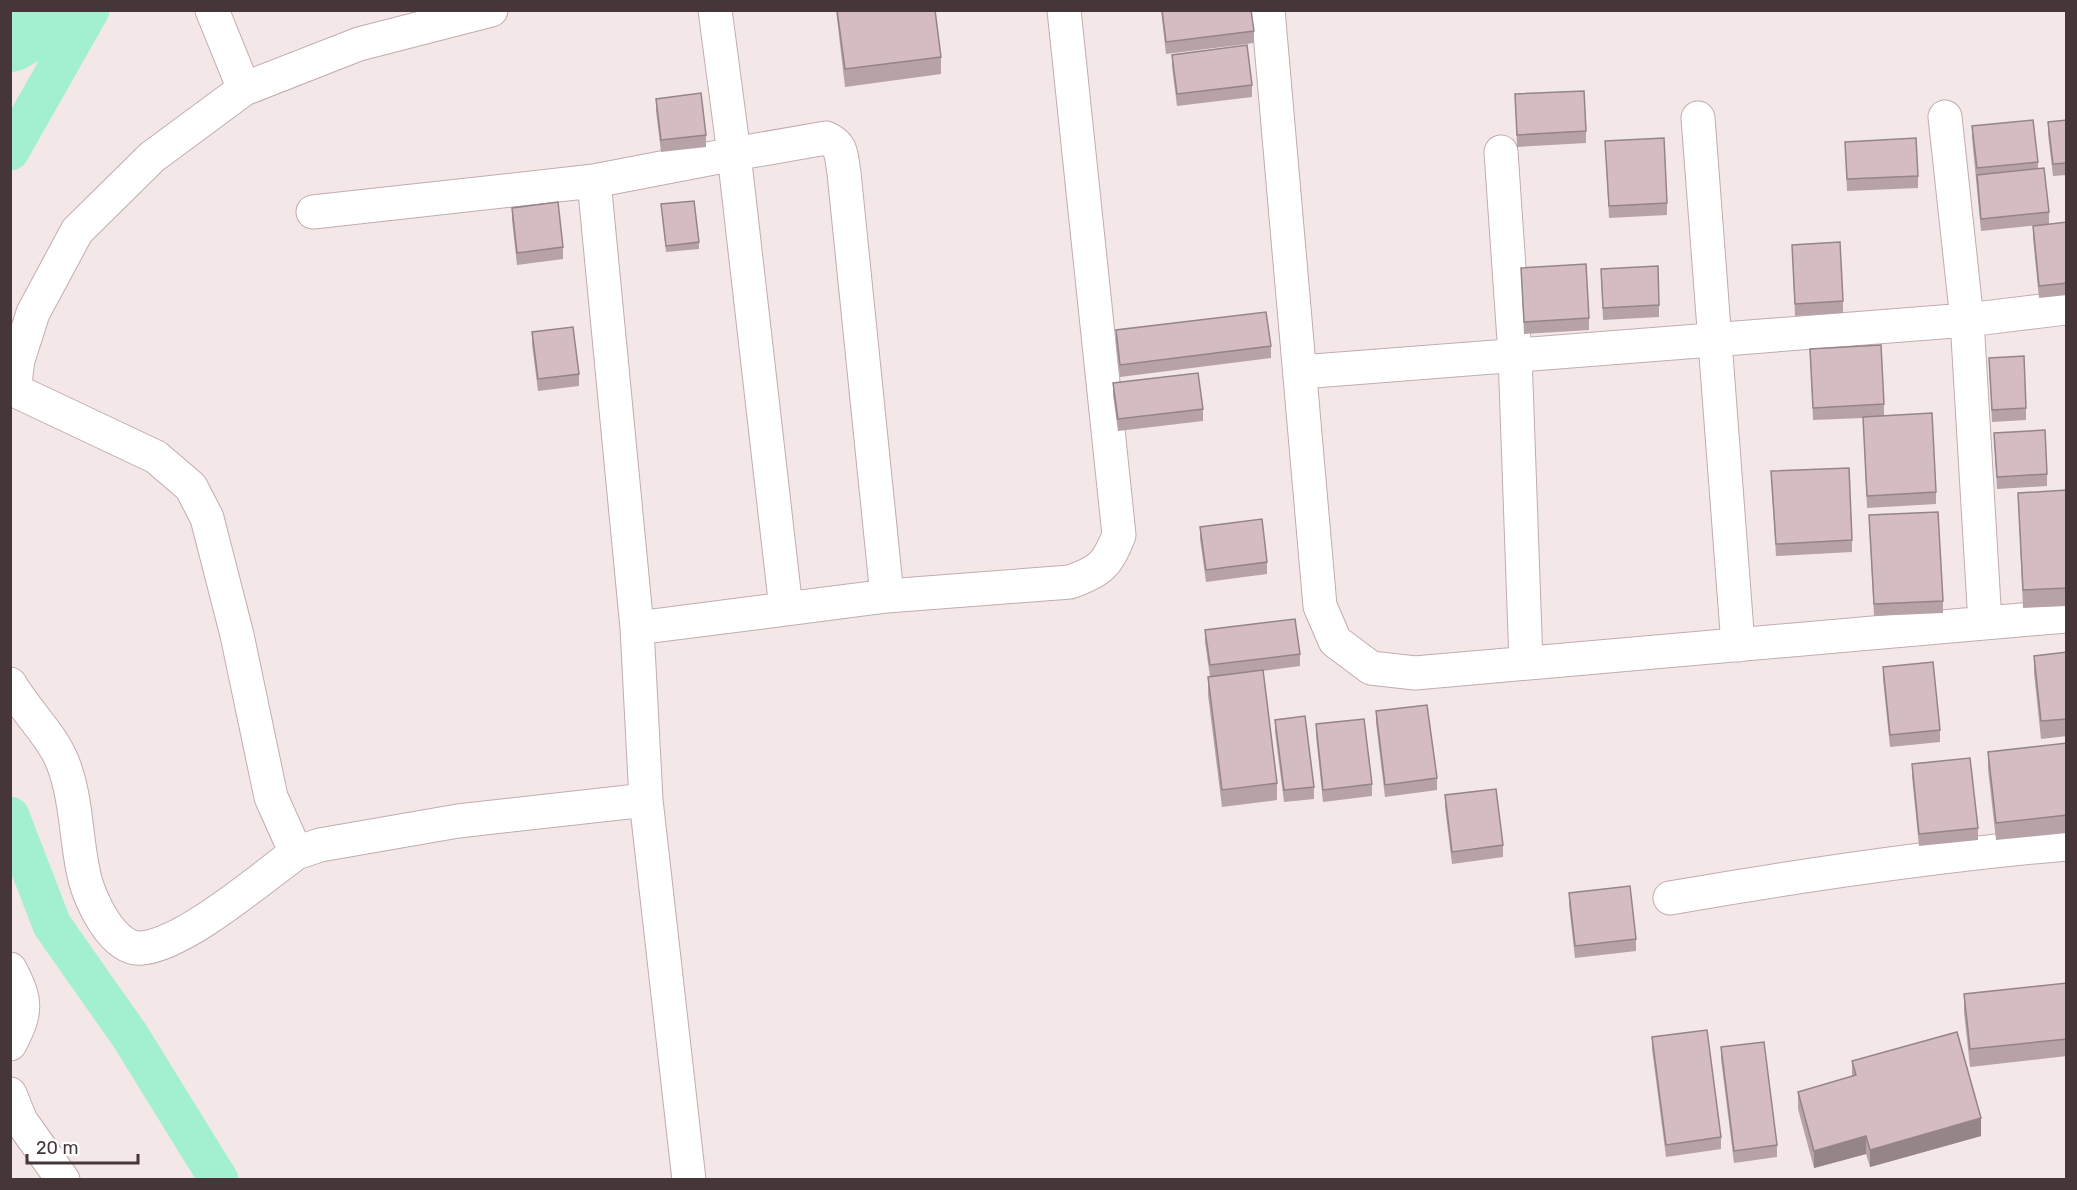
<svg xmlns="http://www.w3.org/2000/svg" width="2077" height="1190" font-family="Rubik,sans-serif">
<rect width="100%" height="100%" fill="#f3e7e8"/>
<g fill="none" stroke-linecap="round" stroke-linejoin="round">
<path stroke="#a3f0d1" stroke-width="39" d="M10 151 90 10
M10 816 52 925 130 1036 219 1180"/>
<path stroke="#a3f0d1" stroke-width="68" d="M10 38 59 10"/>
<defs>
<path id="minor" d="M212 10 244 89
M491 10 359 44 244 89 152 157 77 231 33 313 18 360 14 390 156 457 191 487 207 518 237 635 271 797 296 853 320 845 458 821 646 800
M1268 10 1320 606 1335 641 1371 668 1415 673 2066 616
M1945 117 1967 320 1985 623
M1698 118 1738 645
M1501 152 1515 355 1526 663
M313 212 594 181
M1301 372 1967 320 2066 308
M786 609 734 154 826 138C843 145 841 156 844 173L887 596
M637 628 887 596 1070 582C1101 571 1107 565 1119 535L1064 10
M10 684C27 714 57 739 66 772 77 805 76 841 84 875 89 899 113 951 142 948 185 944 260 879 296 853
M1670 898C1802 875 1933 856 2066 844
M10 969C27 1001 27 1012 10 1044
M10 1094 21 1121 63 1180
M689 1180 646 800 637 628 594 181 734 154 715 10"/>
</defs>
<use href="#minor" stroke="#c2acb0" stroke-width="35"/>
<use href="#minor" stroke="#fff" stroke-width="33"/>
</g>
<path fill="#b7a2a7" d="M836 10H935L941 57V74L845 87Z
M1161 10H1251L1254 31V43L1166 54Z
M1172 55 1252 85V97L1177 106 1172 67Z
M1515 94 1586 131V143L1517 147Z
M656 99 706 135V147L661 152 656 111Z
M2067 120V175L2053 176 2048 134V122Z
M1972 126 2038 162V168L2049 212V224L1981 231 1972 138Z
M1605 141 1667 203V215L1609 218Z
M1845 142 1918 176V188L1847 191Z
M661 204 699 242V249L666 252Z
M512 208 563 247V259L517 265 512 220Z
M2067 222V295L2039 298 2033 238V226Z
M1792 245 1843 301V313L1795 316Z
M1521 268 1589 318V330L1524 334Z
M1601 269 1659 305V317L1603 320Z
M1116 330 1271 346V358L1120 377 1116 342Z
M532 332 579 374V386L538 391 532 344Z
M1810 349 1884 404V416L1936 492V504L1867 508 1863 418 1813 420Z
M1989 358 2026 408V420L1992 422Z
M1113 383 1203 409V421L1118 431 1113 395Z
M1994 433 2047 474V486L1997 489Z
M1771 471 1852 540V552L1776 556Z
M2067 490V606L2023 608 2018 493Z
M1869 515 1943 601V613L1874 616Z
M1200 527 1267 562V574L1206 582 1200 539Z
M1205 630 1300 654V666L1263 671 1277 783V800L1222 807 1208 695V677H1210L1205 642Z
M2067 652V736L2041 739 2034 673V656Z
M1883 667 1940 730V742L1890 747 1883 679Z
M1376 711 1437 778V790L1385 797 1376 723Z
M1275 720 1314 787V799L1284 802 1275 732Z
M1316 724 1372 784V796L1323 802 1316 736Z
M2067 743V833L1996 840 1988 769V752Z
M1912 764 1978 828V840L1919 846 1912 776Z
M1445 795 1503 845V857L1452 864 1445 807Z
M1569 893 1636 939V951L1575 958 1569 905Z
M2067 983V1056L1970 1067 1964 1012V994Z
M1652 1037 1721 1137V1149L1666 1157 1652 1049Z
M1721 1047 1777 1145V1157L1734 1163 1721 1059Z
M1852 1061 1981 1136 1870 1167 1866 1154 1814 1168 1798 1109V1092L1852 1077Z"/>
<path fill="#958488" d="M1981 1118V1136L1870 1167V1150Z
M1866 1136V1154L1814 1168V1151Z"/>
<path fill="#d5bcc2" stroke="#958488" stroke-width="1.5" d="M837 10H935L941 57 845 69Z
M1162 10H1251L1254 31 1166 42Z
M1247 45 1252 85 1177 94 1172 55Z
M1584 91 1586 131 1517 135 1515 94Z
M701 93 706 135 661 140 656 99Z
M2033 120 2038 162 1977 168 1972 126Z
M2067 120V163L2053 164 2048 122Z
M1664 138 1667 203 1609 206 1605 141Z
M1916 138 1918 176 1847 179 1845 142Z
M2044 168 2049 212 1981 219 1977 175Z
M694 201 699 242 666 246 661 204Z
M558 202 563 247 517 253 512 208Z
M2067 222V283L2039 286 2033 226Z
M1840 242 1843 301 1795 304 1792 245Z
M1586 264 1589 318 1524 322 1521 268Z
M1658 266 1659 305 1603 308 1601 269Z
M1266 312 1271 346 1120 365 1116 330Z
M573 327 579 374 538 379 532 332Z
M1881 345 1884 404 1813 408 1810 349Z
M2024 356 2026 408 1992 410 1989 358Z
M1198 373 1203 409 1118 419 1113 383Z
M1932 413 1936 492 1867 496 1863 417Z
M2045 430 2047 474 1997 477 1994 433Z
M1849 468 1852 540 1776 544 1771 471Z
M2067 490V588L2023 590 2018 493Z
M1938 512 1943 601 1874 604 1869 515Z
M1262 519 1267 562 1206 570 1200 527Z
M1295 619 1300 654 1210 665 1205 630Z
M2067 652V719L2041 721 2034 656Z
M1933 662 1940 730 1890 735 1883 667Z
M1263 670 1277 783 1222 790 1208 677Z
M1427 705 1437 778 1385 785 1376 711Z
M1305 716 1314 787 1284 790 1275 720Z
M1364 719 1372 784 1323 790 1316 724Z
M2067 743V815L1996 823 1988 752Z
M1970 758 1978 828 1919 834 1912 764Z
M1496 789 1503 845 1452 852 1445 795Z
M1630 886 1636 939 1575 946 1569 893Z
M2067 983V1039L1970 1049 1964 994Z
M1707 1030 1721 1137 1666 1145 1652 1037Z
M1957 1032 1981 1118 1870 1150 1866 1136 1814 1151 1798 1092 1856 1075 1852 1061Z
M1764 1042 1777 1145 1734 1151 1721 1047Z"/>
<rect width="2077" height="1190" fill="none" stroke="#473639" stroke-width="24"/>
<path d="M27 1154v9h111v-9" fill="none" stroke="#473639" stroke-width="3"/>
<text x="36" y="1154" font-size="18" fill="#473639" stroke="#ffffff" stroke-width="4.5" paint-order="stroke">20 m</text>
</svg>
